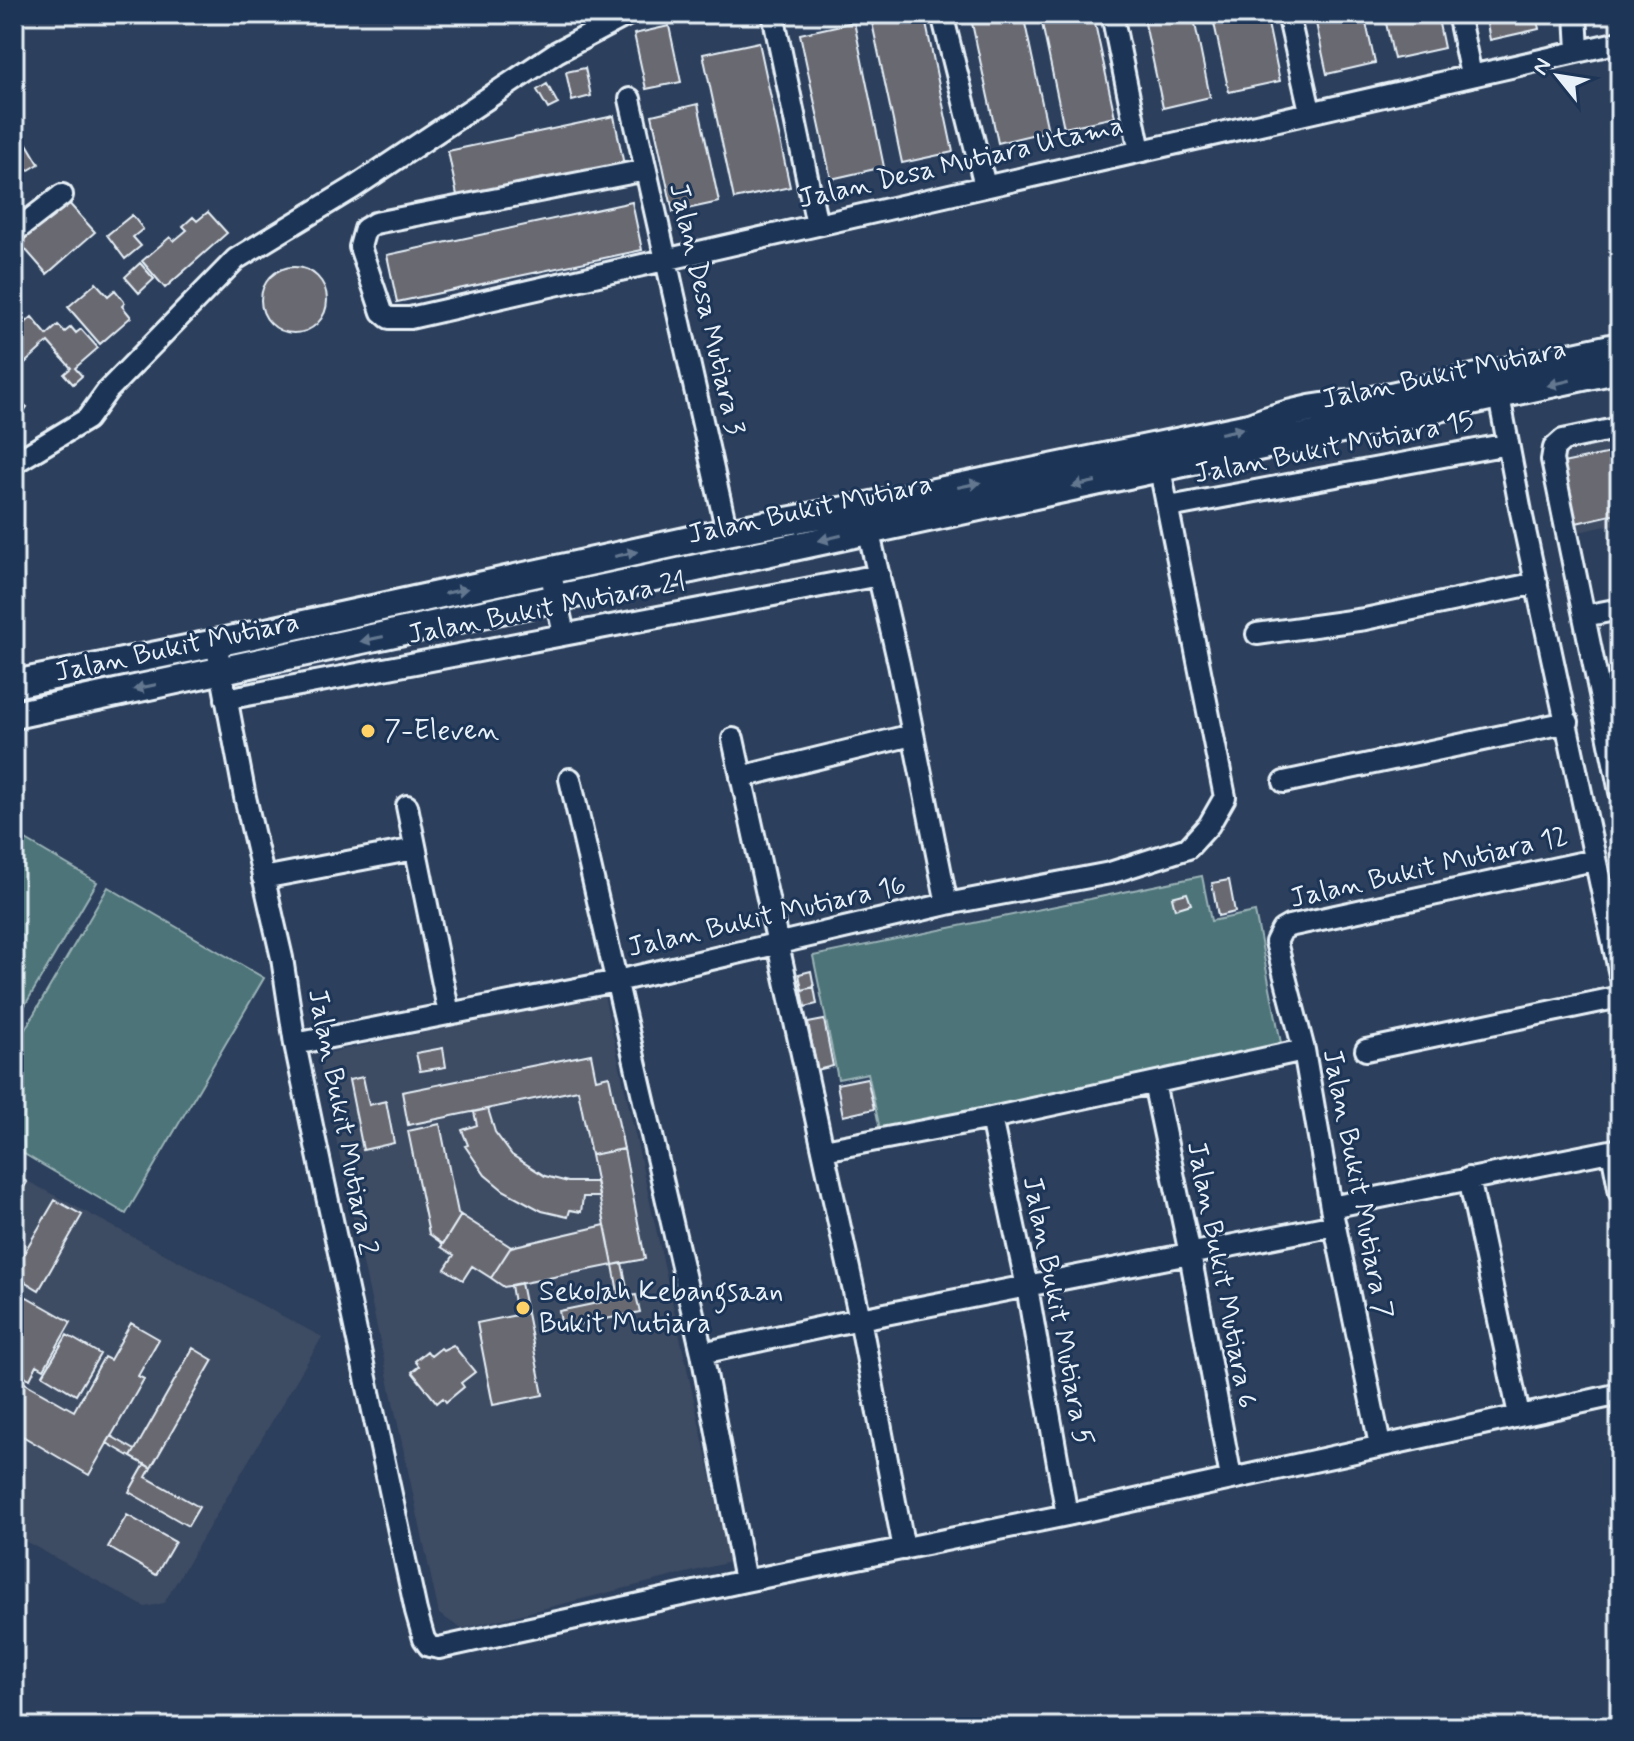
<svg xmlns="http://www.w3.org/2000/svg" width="1634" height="1741" font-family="Mynerve,sans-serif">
<rect width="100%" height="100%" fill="#2c3f5c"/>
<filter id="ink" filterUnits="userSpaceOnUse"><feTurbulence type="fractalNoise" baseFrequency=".0125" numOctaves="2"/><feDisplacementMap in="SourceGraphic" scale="16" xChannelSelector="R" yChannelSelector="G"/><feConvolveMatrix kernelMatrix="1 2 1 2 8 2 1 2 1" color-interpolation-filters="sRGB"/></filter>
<g filter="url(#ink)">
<path fill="#3e4c63" d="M1620 421V523L1574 533 1553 440Z
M604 995 730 1562 462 1629 439 1614 318 1055Z
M14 1174 322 1337 164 1603 145 1607 14 1535Z"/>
<path fill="#4e7579" stroke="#9bb3b8" stroke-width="2" d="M14 833 97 882 14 1024Z
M1202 876 1211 921 1255 912 1282 1048 880 1130 868 1073 838 1079 813 956Z
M108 887 264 978 126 1214 14 1148V1048Z"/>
<path fill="#696972" stroke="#e8f1f8" stroke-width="2" d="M891 14H924L953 152 902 163 871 18Z
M970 14H1023L1048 131 998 143Z
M1040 14H1093L1115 117 1064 128Z
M1143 14H1193L1210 97 1163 108Z
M1212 14H1266L1280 81 1229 92Z
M1314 14H1364L1375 63 1327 74Z
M1384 14H1437L1444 48 1394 59Z
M1485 14H1536L1539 29 1490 40Z
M854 22 884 167 831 179 800 34Z
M669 26 681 82 646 89 634 34Z
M759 42 790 187 734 199 703 54Z
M585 68 591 96 572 101 566 72Z
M547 84 558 104 548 109 537 90Z
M698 104 719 202 673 212 652 115Z
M614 116 624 165 458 200 448 151Z
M14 122 39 164 14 179V159L18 156 14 149Z
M66 200 95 232 47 274 19 242Z
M632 202 642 250 397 302 387 255Z
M208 212 227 233 165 288 142 261 170 237 174 241 187 230 183 226 193 217 197 221Z
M132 215 143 229 133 237 141 246 125 259 107 235Z
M140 263 154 279 139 293 125 277Z
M261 300a33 33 0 1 1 66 0a33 33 0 1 1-66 0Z
M96 283 108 296 115 290 125 303 122 306 131 317 100 344 68 307Z
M32 317 47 335 58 325 65 332 71 327 76 333 81 329 98 348 75 368 82 376 73 384 64 374 71 368 48 342 14 373V333Z
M14 397 27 407 14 425Z
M1620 451V513L1576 523 1563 463Z
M1229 880 1235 912 1218 916 1212 883Z
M1187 893 1191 904 1175 909 1172 897Z
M811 971 814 987 802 990 799 974Z
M814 987 817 1004 805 1007 802 990Z
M824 1020 833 1066 817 1070 808 1023Z
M443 1048 446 1067 420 1071 416 1053Z
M591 1054 596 1079 609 1076 624 1149 591 1155 578 1090 408 1125 402 1092Z
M363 1077 369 1105 386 1101 394 1143 363 1150 349 1080Z
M867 1078 874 1109 843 1116 837 1084Z
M488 1109 495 1132 512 1155 545 1176 568 1182H596L599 1197H583L581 1212 570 1210 568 1217 542 1211 503 1190 485 1175 465 1146 468 1145 462 1130 477 1125 474 1112Z
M440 1124 458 1213 461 1215 443 1244 429 1234 408 1131Z
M624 1149 645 1259 613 1265 591 1155Z
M14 1174 27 1182 14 1204Z
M55 1200 82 1215 39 1290 14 1275V1270Z
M461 1215 511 1247 491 1278 472 1266 463 1280 445 1269 454 1255 441 1247Z
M605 1225 613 1265 504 1287 491 1278 511 1247Z
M622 1263 629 1297 619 1298 613 1265Z
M521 1283 527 1313 516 1315 511 1285Z
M636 1295 640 1312 562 1328 559 1311Z
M27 1297 71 1322 44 1369 37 1365 30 1379 14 1370V1303Z
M527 1313 543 1395 493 1405 477 1323Z
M131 1323 159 1339 138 1376 144 1379 89 1475 14 1431V1377L74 1411 104 1357 110 1360Z
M67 1335 100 1354 76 1395 43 1375Z
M453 1345 475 1372 461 1383 464 1387 446 1402 443 1398 437 1403 412 1372 419 1366 415 1361 427 1351 431 1356 441 1348 443 1350Z
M193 1348 213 1360 151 1468 131 1457Z
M111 1436 135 1450 131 1457 107 1443Z
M145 1464 151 1468 146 1477 199 1507 188 1526 129 1492Z
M127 1515 175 1542 156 1575 108 1547Z"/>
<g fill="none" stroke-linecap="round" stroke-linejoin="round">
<defs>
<path id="minor" d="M773 14 817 225
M942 14 985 186
M1112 14 1140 151
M1288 14 1310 111
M1458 14 1471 75
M1576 14 1578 50
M630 99 727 532
M646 170 375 223 365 229 360 247 382 312 389 318H410L1620 42
M14 232 62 195
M1489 389 1499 396 1521 512 1620 975
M1620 428 1563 440 1554 448 1552 460 1620 792
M14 463 87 419 108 390 236 259 353 188 557 52 629 14
M1169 507 1508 444
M868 529 899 664 947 904
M550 570 564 634
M1584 616 1620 609
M1257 634 1365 619 1537 583
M216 643 245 797 282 958 295 1044 317 1150 416 1611 424 1639 429 1646 439 1648 745 1581 1067 1515 1620 1394
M226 699 879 575
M733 739 860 1319 904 1549
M741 777 912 735
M570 779 702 1353 745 1581
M1284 782 1568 722
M407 806 449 1014
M263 878 415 849
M295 1044 617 981 947 904 1110 873 1188 848 1209 825 1225 797 1157 454
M1366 1050 1620 997
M1154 1083 1190 1254 1231 1478
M991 1118 1027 1287 1067 1515
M824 1150 991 1118 1304 1050
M1612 1151 1620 1193
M1469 1178 1519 1415
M1331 1207 1620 1149
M702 1353 860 1319 1335 1225
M1380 1445 1331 1207 1304 1050 1276 942 1282 930 1289 926 1594 860"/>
<path id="tertiary" d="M14 684 216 643 727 532 862 507 1249 427C1284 413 1321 405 1359 403L1620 346
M14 715 1620 369"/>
</defs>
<use href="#minor" stroke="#e8f1f8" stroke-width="26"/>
<use href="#tertiary" stroke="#e8f1f8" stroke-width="32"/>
<use href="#minor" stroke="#1d3557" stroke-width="20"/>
<use href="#tertiary" stroke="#1d3557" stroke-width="26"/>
</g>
<defs><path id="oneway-solid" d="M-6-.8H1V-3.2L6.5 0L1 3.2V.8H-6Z" transform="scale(2)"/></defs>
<g fill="#64778f">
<use href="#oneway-solid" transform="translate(1559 383) rotate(167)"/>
<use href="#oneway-solid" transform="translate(1232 431) rotate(-12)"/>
<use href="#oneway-solid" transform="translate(1084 484) rotate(168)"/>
<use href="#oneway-solid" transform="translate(969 485) rotate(-12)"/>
<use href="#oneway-solid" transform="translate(830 538) rotate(167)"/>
<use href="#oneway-solid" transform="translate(626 554) rotate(-12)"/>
<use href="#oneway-solid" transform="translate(456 591) rotate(-12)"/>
<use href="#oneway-solid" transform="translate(372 639) rotate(168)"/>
<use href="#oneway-solid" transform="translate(145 687) rotate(168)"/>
</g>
</g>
<g fill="#ffd166" stroke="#1d3557" stroke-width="3">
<circle cx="368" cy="731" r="8"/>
<circle cx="523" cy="1308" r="8"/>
</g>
<g text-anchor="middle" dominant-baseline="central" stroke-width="6" stroke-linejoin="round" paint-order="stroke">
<g font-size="28" fill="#e8f1f8" stroke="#1d3557">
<text transform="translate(961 163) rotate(-13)">Jalan Desa Mutiara Utama</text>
<text transform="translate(706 309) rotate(77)">Jalan Desa Mutiara 3</text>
<text transform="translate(1444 375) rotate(-12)">Jalan Bukit Mutiara</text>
<text transform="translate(1334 448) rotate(-11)">Jalan Bukit Mutiara 15</text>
<text transform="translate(810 510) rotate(-12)">Jalan Bukit Mutiara</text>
<text transform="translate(547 609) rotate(-11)">Jalan Bukit Mutiara 21</text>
<text transform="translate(177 648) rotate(-12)">Jalan Bukit Mutiara</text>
<text transform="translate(1429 868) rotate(-13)">Jalan Bukit Mutiara 12</text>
<text transform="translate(767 917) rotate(-13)">Jalan Bukit Mutiara 16</text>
<text transform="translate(342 1122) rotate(79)">Jalan Bukit Mutiara 2</text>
<text transform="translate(1357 1184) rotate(79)">Jalan Bukit Mutiara 7</text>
<text transform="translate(1221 1275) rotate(79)">Jalan Bukit Mutiara 6</text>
<text transform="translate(1057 1311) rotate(79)">Jalan Bukit Mutiara 5</text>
</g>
<g font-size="28" fill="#e8f1f8" stroke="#1d3557" text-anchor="start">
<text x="384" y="731">7-Eleven</text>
<text x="539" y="1292">Sekolah Kebangsaan<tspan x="539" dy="32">Bukit Mutiara</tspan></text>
</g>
</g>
<rect width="1634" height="1741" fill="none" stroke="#1d3557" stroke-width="48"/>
<rect x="24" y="24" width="1586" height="1693" fill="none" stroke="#e8f1f8" stroke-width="3" filter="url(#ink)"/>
<g transform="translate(1558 76) rotate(300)" stroke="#1d3557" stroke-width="6" paint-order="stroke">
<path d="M0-6L14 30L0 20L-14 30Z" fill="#e8f1f8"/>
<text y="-12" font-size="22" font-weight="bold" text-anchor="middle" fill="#e8f1f8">N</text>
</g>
</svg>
